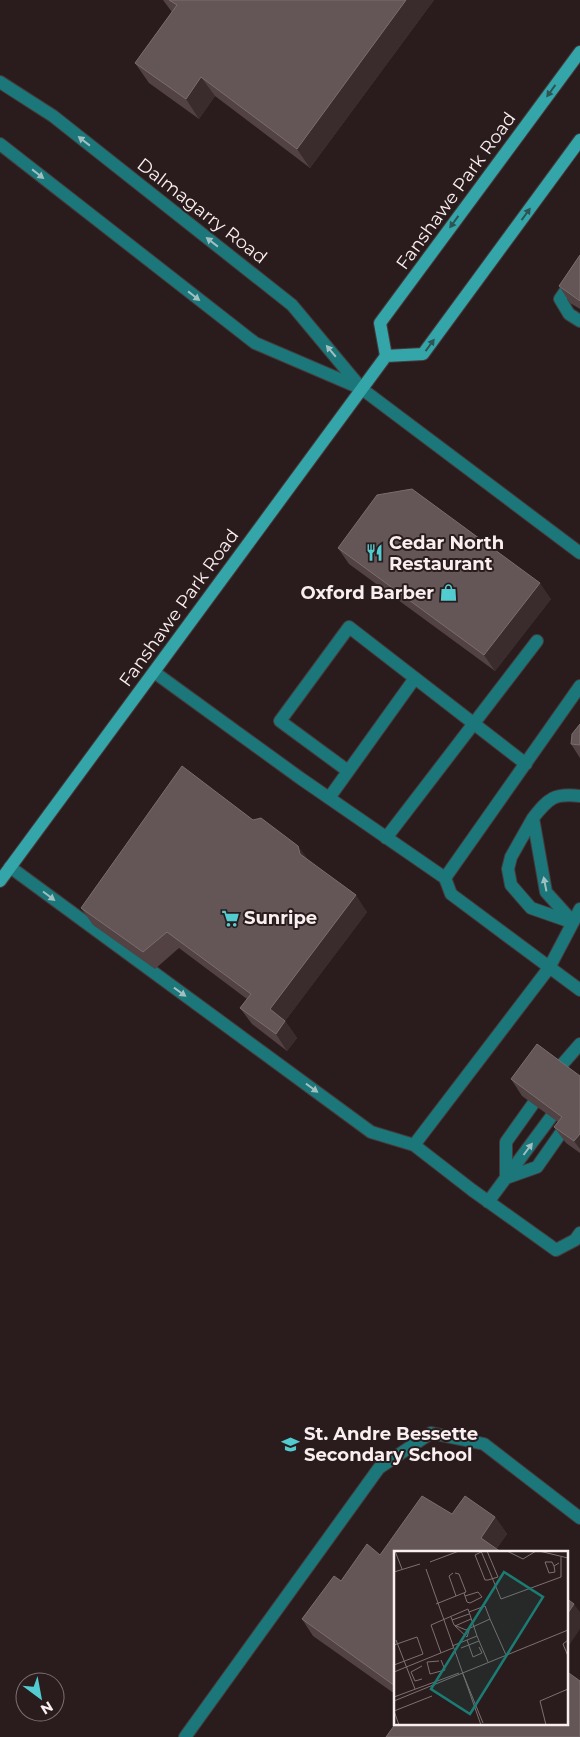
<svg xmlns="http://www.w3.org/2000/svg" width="580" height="1737" font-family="Montserrat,sans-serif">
<rect width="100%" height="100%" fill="#2a1c1d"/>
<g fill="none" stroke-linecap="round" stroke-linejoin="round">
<defs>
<path id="service" d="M580 270 560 299 569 314 580 321
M154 672 300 778 445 878
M580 686 445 878 451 894 580 990
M348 771 280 721 349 627 526 764
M329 798 415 678
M533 818 511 857 508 869 511 885 531 908 571 922
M386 838 537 641
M10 867 371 1132 414 1145
M580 909 549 968 414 1145 472 1190 556 1250 575 1240 580 1233
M573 922 546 892 533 818C549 798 554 793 580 796
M559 1068 580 1044
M533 1104 506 1142V1178L537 1167 565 1127
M488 1202 551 1117
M185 1737 379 1468 431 1433 484 1444 580 1518"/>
<path id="tertiary" d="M0 82 53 116 292 305 362 389 580 553
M0 144 255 343 360 388"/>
<path id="secondary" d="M386 356 423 354 580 140
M0 881 386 356 380 323 580 52"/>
</defs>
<use href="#service" stroke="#473a3b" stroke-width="14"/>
<use href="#tertiary" stroke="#473a3b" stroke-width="14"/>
<use href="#secondary" stroke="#473a3b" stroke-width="14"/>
<use href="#service" stroke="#1b777a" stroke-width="12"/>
<use href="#tertiary" stroke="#1b777a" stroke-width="12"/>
<use href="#secondary" stroke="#34a5a8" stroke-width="12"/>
</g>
<path fill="#524243" d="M163 0H434L310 168 215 96 199 119 149 83 135 63 172 12Z
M580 255V309L570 303 559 286Z
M338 548 551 599 495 671 349 564Z
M571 744 580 745V758Z
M253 820 309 861 367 912 285 1021 297 1038 287 1051 252 1024 240 1008 247 999 179 948 155 969 93 925 81 908Z
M580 1076V1153L566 1143 554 1127 558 1122 522 1096 511 1079Z
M452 1514 495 1517 507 1534 497 1548 395 1552V1694L313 1636 302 1619 341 1581 380 1555Z"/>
<path fill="#3a2b2c" d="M406 0H434L310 168 297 149Z
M201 77 215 96 199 119 186 99Z
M540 583 551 599 495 671 484 655Z
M298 846 310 862 300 854Z
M356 895 367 912 282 1025 270 1009Z
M285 1021 297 1038 287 1051 276 1034Z
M580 1134V1149L574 1141Z
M495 1517 507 1534 494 1552 481 1538Z
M574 1604 580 1612V1629L566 1650V1616Z"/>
<path fill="#645556" stroke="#7b6d6e" d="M169 0H406L297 149 201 77 186 99 135 63 177 5Z
M580 255V301L559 286Z
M412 489 540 583 484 655 338 548 377 495Z
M580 724V745L571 744 572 734Z
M182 766 253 820 261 818 298 846 300 854 356 895 270 1009 285 1021 276 1034 240 1008 251 994 167 932 143 952 81 908Z
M537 1044 580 1076V1134L574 1141 554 1127 562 1117 511 1079Z
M422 1496 452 1514 465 1496 495 1517 481 1538 501 1552H395V1686L302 1619 334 1576 341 1581 367 1544 380 1555Z
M566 1598 574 1604 566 1616Z
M566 1671 580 1681V1737H386L396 1723H566Z"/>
<defs><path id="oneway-solid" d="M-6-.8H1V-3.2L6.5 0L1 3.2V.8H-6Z" transform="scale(1.25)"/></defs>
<g fill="#2e5355">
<use href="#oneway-solid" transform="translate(551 91) rotate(126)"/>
<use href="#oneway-solid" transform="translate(526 214) rotate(-54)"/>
<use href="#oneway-solid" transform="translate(454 222) rotate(126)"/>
<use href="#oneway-solid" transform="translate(430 345) rotate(-54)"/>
</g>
<g fill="#a1bfc1">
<use href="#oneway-solid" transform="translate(84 141) rotate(-142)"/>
<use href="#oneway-solid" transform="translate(38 174) rotate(38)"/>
<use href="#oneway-solid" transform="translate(212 242) rotate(-142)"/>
<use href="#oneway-solid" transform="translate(194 296) rotate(38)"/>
<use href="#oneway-solid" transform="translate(331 351) rotate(-130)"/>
<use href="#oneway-solid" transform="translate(545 884) rotate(-101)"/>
<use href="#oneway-solid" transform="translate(49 896) rotate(37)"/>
<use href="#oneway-solid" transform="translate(180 992) rotate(36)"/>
<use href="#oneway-solid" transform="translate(312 1088) rotate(36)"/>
<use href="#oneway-solid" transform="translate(528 1149) rotate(-53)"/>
</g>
<defs>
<symbol id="restaurant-bare" viewBox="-9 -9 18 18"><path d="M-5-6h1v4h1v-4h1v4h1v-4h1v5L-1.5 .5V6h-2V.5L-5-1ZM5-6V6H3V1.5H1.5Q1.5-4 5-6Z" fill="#52ccd0" stroke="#2a1c1d" stroke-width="2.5" paint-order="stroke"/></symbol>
<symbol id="shop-bare" viewBox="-9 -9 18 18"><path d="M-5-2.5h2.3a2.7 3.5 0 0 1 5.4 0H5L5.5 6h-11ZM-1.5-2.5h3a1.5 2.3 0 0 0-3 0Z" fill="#52ccd0" stroke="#2a1c1d" stroke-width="2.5" paint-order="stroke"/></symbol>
<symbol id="supermarket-bare" viewBox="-9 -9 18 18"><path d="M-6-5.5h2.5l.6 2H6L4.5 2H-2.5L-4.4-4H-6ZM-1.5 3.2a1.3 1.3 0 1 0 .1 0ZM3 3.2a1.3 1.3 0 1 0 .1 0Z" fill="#52ccd0" stroke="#2a1c1d" stroke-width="2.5" paint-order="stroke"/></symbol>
<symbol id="school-bare" viewBox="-9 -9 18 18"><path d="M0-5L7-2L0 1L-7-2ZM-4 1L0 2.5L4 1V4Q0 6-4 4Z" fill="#52ccd0" stroke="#2a1c1d" stroke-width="2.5" paint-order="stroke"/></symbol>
</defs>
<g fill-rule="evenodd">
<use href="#restaurant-bare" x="362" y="540" width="25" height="25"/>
<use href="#shop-bare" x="436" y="580" width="25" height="25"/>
<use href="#supermarket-bare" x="218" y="906" width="25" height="25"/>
<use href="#school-bare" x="278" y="1432" width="25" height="25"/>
</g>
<g text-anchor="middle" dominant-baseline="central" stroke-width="4" stroke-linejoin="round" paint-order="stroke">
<g font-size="18" fill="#faeff0" stroke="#2a1c1d">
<text transform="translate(456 191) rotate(-54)">Fanshawe Park Road</text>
<text transform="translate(202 211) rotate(38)">Dalmagarry Road</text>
<text transform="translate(179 608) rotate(-54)">Fanshawe Park Road</text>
</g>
<g font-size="18" font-weight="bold" fill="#faeff0" stroke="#2a1c1d" text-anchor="start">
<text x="389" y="543">Cedar North<tspan x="389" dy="21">Restaurant</tspan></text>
<text x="434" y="593" text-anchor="end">Oxford Barber</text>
<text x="244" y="918">Sunripe</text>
<text x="304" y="1434">St. Andre Bessette<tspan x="304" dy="21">Secondary School</tspan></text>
</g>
</g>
<g transform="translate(394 1551)">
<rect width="174" height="174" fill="#2a1c1d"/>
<path fill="none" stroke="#7d7071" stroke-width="1" d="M1 0 8 18M87 0 107 48 167 26V6M89 0 81 4 91 29H94L104 26 93 0M113 0 129 8 142 0M145 0 174 7M36 11 65 0M160 15 161 21 155 22 151 11H158L160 15 165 12M32 18 87 174M0 21 26 13M59 22 55 25 62 45M70 42 73 51 76 52 88 46 84 41 71 45M42 53 72 41 65 23 61 22M57 66 60 74 72 79 96 68 91 55 75 61M96 68 112 104M58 69 75 63M76 76 73 86 61 75 77 68M83 85 94 111M2 89 21 138M73 89 79 106 88 102 85 96M174 89 169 93 174 105M0 94 23 86 29 103 0 114M67 97 85 90M47 102 37 74 74 58 83 85 58 95M45 110 33 111 36 123 51 119 47 109M0 121 59 97M69 123 89 172M28 128 21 130 17 121 28 115M0 146 65 122M0 150 174 79M5 174 0 160 38 145M152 174 146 150 174 138"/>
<path fill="#1b7c74" fill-opacity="0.15" stroke="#1b7c74" stroke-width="2.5" d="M110 21 149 46 76 163 37 138Z"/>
<rect width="174" height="174" fill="none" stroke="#faeff0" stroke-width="2.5"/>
</g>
<g transform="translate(40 1697) rotate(148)"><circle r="24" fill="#2a1c1d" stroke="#7d7071"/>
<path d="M0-4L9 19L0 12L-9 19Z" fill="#52ccd0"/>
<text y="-8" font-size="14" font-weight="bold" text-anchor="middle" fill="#faeff0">N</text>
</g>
</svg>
